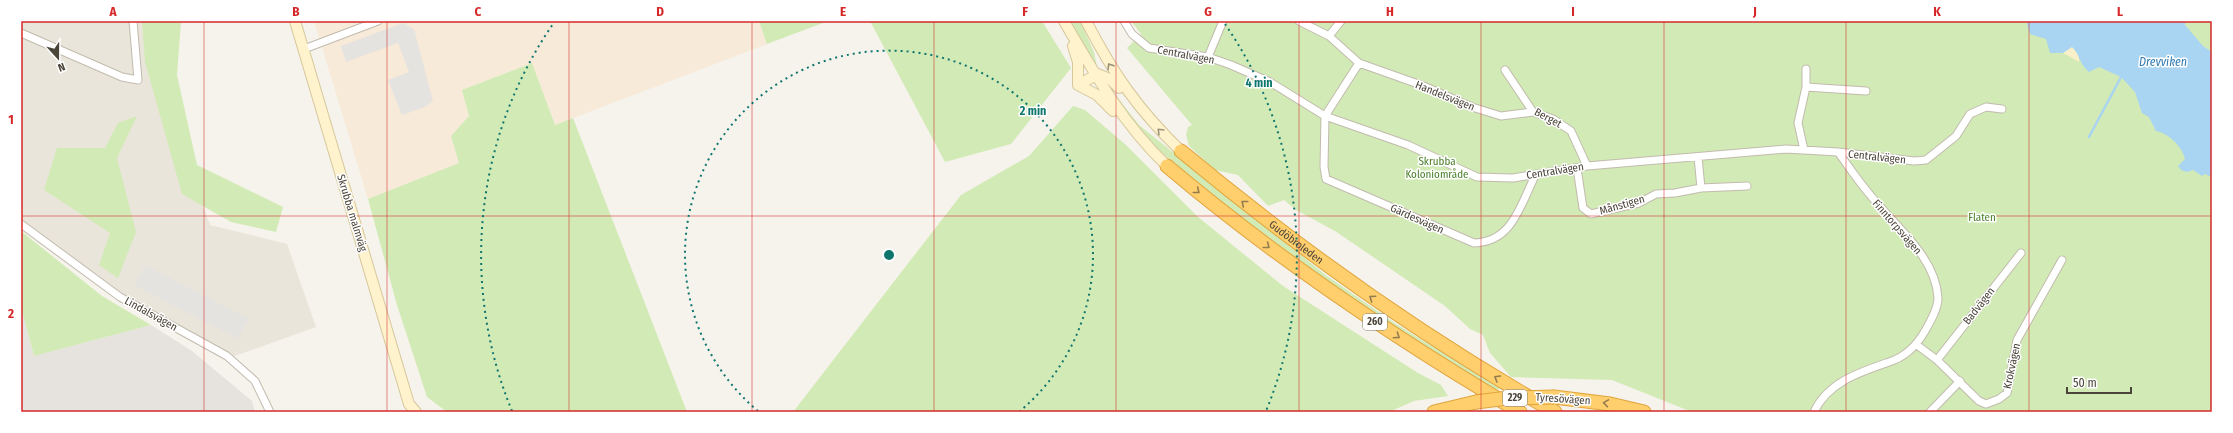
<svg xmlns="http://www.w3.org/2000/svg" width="2233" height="433" font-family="'Fira Sans Condensed',sans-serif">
<rect width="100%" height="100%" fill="#f6f3ec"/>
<path fill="#eae5da" d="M21 21H150L154 70 210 225 287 244 316 327 232 357 126 296 21 220Z"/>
<path fill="#f7ead8" d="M314 21H759L767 44 555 125 532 63 462 90 469 116 451 136 459 163 368 199Z"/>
<path fill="#e6e2dd" d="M21 307 34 356 151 325 192 351 252 401 255 412H21Z"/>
<path fill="#d2eab5" d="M142 21H181L177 75 197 165 283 207 276 232 231 222 182 194 145 62Z
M759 21H828L767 44Z
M870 21H1042L1071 68 1011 144 945 162Z
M1069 21H1080L1094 52 1097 67Z
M1131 21H2212V412H1692L1612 380 1511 377 1490 353 1483 335 1470 329 1445 306 1335 231 1296 210 1284 200 1268 206 1238 175 1215 170 1189 146 1186 135 1188 127 1192 125 1127 48 1141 34Z
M532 63 555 125 573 118 687 412H447L427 397 397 305 368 199 459 163 451 136 469 116 462 90Z
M1110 88 1139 125 1327 276 1396 324 1501 389 1493 390 1395 330 1324 280 1219 201 1155 147 1108 89Z
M1073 106 1085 110 1126 145 1198 217 1283 286 1418 373 1441 385 1448 396 1414 401 1389 412H793L961 195 1029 156Z
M137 116 117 158 136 232 118 278 99 265 110 233 44 190 57 148H105L118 123Z
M21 231 102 296 151 325 34 356 21 307Z"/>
<path fill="#f9efc9" d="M2072 46 2079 54V62L2063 53Z"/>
<path fill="#e5e3e0" d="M403 23 414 29 433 101 425 107 402 115 388 80 409 72 398 43 346 62 341 46Z
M145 265 249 319 238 339 134 285Z"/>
<path fill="#a9d4f2" d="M2026 21H2185V25L2203 46 2212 52V177L2205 174 2202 176 2193 170 2187 172 2181 170 2178 166 2185 159C2182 146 2168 133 2156 131L2149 117 2142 113 2135 92 2121 77 2099 67 2089 72C2078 62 2081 56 2072 47L2063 53H2050L2046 39 2030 34Z"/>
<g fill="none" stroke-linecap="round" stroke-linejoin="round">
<path stroke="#a9d4f2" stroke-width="2.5" d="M2089 137 2121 77"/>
<defs>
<path id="street" d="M1124 21 1132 34 1149 48 1208 57 1231 65 1270 82 1325 116 1408 145 1477 177 1513 178 1587 166 1786 149 1838 152 1914 161 1926 160 1956 136 1970 114 1986 107 2002 109
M1299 21 1329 36 1359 63 1421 85 1472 107 1501 116 1533 112
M21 33 122 77 138 80 133 21
M1329 36 1341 21
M304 49 378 21
M1208 57 1223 21
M1359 63 1325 116 1324 167 1326 179 1474 243C1513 242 1520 205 1536 174
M1505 70 1533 112 1553 119 1571 131 1587 166
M1806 87 1866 91
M1804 150 1798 123 1806 87V69
M1698 157 1701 188
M1577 168 1583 208 1591 214 1639 203 1656 194 1675 193 1701 188 1747 186
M21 224 120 297 227 356 255 381 270 412
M1917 345 1937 360 1979 401 1986 404 1999 399 2007 393 2017 340 2062 260
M1937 360 2021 253
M1814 412C1828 382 1860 372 1889 362 1905 357 1917 345 1925 331 1930 322 1938 309 1938 298 1936 257 1895 226 1871 196 1859 182 1849 167 1838 152
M1930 412 1960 381"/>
<path id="secondary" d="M295 21 409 404 416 412
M1064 21C1094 73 1123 124 1167 166
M1086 21C1113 73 1138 110 1181 151
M1073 46 1078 62V85L1097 95 1113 111
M1078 85 1098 74 1110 79 1119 88"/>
<g id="highway">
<path id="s1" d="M1181 151C1299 249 1422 337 1555 412"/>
<path d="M1167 166C1277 259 1396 339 1520 412"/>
<path d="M1554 397 1610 404 1644 412"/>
<path d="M1434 412 1476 402"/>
</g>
</defs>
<use href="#street" stroke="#c2bbae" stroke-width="9"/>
<use href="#secondary" stroke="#d6c79b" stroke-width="12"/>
<use href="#highway" stroke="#e0a43c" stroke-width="15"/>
<use href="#street" stroke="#fff" stroke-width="7"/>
<use href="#secondary" stroke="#fff3cd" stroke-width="10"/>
<use href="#highway" stroke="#ffcf6e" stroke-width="13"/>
<defs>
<path id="highway-bridge" d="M1476 402 1508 398 1554 397"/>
</defs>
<use href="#highway-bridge" stroke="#e0a43c" stroke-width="15" stroke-linecap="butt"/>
<use href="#highway-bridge" stroke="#ffcf6e" stroke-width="13"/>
</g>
<defs><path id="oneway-chevron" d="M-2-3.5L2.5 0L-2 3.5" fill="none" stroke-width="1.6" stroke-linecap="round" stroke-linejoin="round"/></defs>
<g stroke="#9c937c">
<use href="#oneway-chevron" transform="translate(1110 66) rotate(-122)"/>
<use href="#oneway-chevron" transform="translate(1160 131) rotate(-135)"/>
</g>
<g stroke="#937c4e">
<use href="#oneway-chevron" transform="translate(1197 191) rotate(39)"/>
<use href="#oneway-chevron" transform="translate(1244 203) rotate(-141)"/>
<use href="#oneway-chevron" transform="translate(1267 246) rotate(38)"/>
<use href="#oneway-chevron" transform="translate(1372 298) rotate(-145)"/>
<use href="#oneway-chevron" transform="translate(1397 336) rotate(34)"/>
<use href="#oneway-chevron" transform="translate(1497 378) rotate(-149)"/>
<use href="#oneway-chevron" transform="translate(1606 403) rotate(-171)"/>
</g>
<path fill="none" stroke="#d62828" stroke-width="1" stroke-opacity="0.55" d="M204 21V412M387 21V412M569 21V412M752 21V412M934 21V412M1116 21V412M1299 21V412M1481 21V412M1664 21V412M1846 21V412M2029 21V412M21 216H2212"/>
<g fill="none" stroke="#0f766e" stroke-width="2" stroke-dasharray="2 4">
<path d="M758 411A204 204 0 1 1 1020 411"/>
<path d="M512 411A408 408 0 0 1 553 24M1225 24A408 408 0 0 1 1266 411"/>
</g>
<g text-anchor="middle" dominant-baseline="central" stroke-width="3" stroke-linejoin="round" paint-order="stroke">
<g fill="#fff" stroke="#817c74" stroke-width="1">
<rect x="1363" y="314" width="24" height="16" rx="3"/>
<rect x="1503" y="390" width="24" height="16" rx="3"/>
</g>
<g font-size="10" font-weight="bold" fill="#4b4439">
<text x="1375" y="322">260</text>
<text x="1515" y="398">229</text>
</g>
<g font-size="11" fill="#4b4439" stroke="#fff">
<text transform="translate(1186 55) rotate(11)">Centralvägen</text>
<text transform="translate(1445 96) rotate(22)">Handelsvägen</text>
<text transform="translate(1548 118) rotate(28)">Berget</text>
<text transform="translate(1877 157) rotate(6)">Centralvägen</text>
<text transform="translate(1555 171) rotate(-9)">Centralvägen</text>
<text transform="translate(1622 205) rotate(-16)">Månstigen</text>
<text transform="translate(352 213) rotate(73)">Skrubba malmväg</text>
<text transform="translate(1417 219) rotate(24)">Gärdesvägen</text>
<text transform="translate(1897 227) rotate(49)">Finntorpsvägen</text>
<text stroke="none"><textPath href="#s1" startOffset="147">Gudöbroleden</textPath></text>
<text transform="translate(1979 306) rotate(-52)">Badvägen</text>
<text transform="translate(151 314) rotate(29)">Lindalsvägen</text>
<text transform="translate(2012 366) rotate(-78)">Krokvägen</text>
<text transform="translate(1563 399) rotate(4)">Tyresövägen</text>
</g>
<g font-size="11" fill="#4a7f2a" stroke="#fff">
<text x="1437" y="161">Skrubba<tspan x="1437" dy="13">Koloniområde</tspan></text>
<text x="1982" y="217">Flaten</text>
</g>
<g font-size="12" font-style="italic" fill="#2e7ab2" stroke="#fff">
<text x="2163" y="62">Drevviken</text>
</g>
</g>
<circle cx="889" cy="255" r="6" fill="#0f766e" stroke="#fff" stroke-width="2"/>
<g font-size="12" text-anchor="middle" font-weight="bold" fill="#0f766e" stroke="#fff" stroke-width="3" stroke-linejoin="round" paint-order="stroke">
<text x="1259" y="87">4 min</text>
<text x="1033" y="115">2 min</text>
</g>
<rect width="2233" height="433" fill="none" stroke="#ffffff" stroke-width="44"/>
<g transform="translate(58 58) rotate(159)" stroke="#ffffff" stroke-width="3" paint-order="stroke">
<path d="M0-3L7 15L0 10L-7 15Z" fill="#4b4439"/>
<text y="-6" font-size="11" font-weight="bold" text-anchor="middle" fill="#4b4439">N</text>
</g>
<path d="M2067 387v6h64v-6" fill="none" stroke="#4b4439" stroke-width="2"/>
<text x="2073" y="387" font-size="12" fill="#4b4439" stroke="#ffffff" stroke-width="3" paint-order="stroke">50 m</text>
<rect x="22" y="22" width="2189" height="389" fill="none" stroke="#d62828" stroke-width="1.5"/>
<g font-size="13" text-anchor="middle" font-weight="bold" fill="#d62828">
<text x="113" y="16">A</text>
<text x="296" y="16">B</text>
<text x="478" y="16">C</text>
<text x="660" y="16">D</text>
<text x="843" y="16">E</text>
<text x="1025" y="16">F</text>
<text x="1208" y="16">G</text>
<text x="1390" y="16">H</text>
<text x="1573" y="16">I</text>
<text x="1755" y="16">J</text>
<text x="1937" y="16">K</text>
<text x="2120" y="16">L</text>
<text x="11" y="124">1</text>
<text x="11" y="318">2</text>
</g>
</svg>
